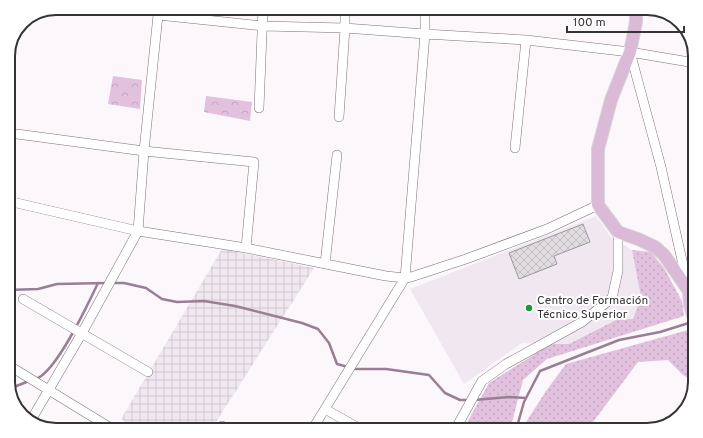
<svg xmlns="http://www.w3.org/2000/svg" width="703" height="438" font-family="Overpass,sans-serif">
<defs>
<pattern id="industrial-grid" width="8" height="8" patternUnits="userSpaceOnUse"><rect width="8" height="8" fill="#f1e7f0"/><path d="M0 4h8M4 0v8" fill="none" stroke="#cfc7ce"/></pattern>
<pattern id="grass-dots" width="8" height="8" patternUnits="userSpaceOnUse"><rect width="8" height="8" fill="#e2c1de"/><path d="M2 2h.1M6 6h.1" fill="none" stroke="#c2a6bf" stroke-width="1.8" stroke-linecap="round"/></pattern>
<pattern id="park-crowns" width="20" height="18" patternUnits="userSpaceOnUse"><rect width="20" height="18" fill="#e2c1de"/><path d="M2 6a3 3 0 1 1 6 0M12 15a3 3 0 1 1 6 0" fill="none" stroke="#c2a6bf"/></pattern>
<pattern id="building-cross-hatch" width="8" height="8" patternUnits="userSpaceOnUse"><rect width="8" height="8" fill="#e0dce0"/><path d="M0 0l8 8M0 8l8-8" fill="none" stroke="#c1bdc1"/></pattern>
</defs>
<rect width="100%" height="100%" fill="#fbf7fb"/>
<path fill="#f1e7f0" d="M596 216 610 236 632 250 641 297 633 319H618L569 344 522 343 464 384 410 289Z"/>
<path fill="url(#industrial-grid)" d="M222 249 314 268 211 430H139L121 419Z"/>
<path fill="url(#grass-dots)" d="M632 250 651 252 664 268 682 301 684 316 547 359 523 380 510 430H463L489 383 551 344H569L618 319H633L641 297Z
M688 330 695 354V382L683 375 668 360 638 362 587 430H521L546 391 566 364Z"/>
<path fill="url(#park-crowns)" d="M187 8H255V16Z
M113 76 142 80 140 109 108 104Z
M206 96 252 102 250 121 204 112Z"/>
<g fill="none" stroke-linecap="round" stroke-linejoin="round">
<path stroke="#987f94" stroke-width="2.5" d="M112 283H124L146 288 162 299 177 302 204 301 235 306 302 323 318 329 329 343 337 364 348 367
M8 290 38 289 57 284 107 283
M352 368 356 369H386L429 375 445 393 460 400H469
M36 379C57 371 88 304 98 283
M9 389 29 381
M474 400 509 397 526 398
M516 430 524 402 540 371 619 340 660 332 692 322"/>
</g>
<path fill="url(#building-cross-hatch)" stroke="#9c989b" d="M583 224 590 242 554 256 557 264 519 279 509 253Z"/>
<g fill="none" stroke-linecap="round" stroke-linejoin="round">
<defs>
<path id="minor" d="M630 52 661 167 688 287
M259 108 263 8
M339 117 345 28V8
M17 134 144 151 254 162 246 248
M515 148 526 40
M8 201 138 231 246 248 386 276 405 278 411 277 466 259 547 229 598 205
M325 264 337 155
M23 299 148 372
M8 365 114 430
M325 409 362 430
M30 422 82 333 138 231 144 151 158 15 263 26 345 28 425 34 526 40 630 52 695 63
M222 426 228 430
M312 430 405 278 425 34V8
M455 430 482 381 506 364 582 322 612 298 618 271V232"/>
<path id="major" d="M636 8V22L630 52 611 100 598 149V205L618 232 638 239 655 247 664 255 689 291 690 305 695 322"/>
</defs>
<use href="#minor" stroke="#787477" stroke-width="10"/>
<use href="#major" stroke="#d7d6d7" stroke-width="14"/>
<use href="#minor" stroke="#fff" stroke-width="9"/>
<use href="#major" stroke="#dbbad7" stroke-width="12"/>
</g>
<circle fill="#25924b" stroke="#fff" stroke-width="1.5" cx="529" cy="308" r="4"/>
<g text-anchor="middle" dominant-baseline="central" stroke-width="4" stroke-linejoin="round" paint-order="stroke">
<g font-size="12" fill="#353435" stroke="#fff" text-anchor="start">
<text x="537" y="301">Centro de Formación<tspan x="537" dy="14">Técnico Superior</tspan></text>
</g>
</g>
<path d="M0 0H703V438H0ZM56 15H647A41 41 0 0 1 688 56V382A41 41 0 0 1 647 423H56A41 41 0 0 1 15 382V56A41 41 0 0 1 56 15Z" fill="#fff" fill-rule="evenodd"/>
<path fill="none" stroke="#353435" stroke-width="2" d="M56 15H647A41 41 0 0 1 688 56V382A41 41 0 0 1 647 423H56A41 41 0 0 1 15 382V56A41 41 0 0 1 56 15Z"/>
<path d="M567 26v6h117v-6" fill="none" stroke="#353435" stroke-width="2"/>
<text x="573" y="26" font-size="12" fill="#353435" stroke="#ffffff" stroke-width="3" paint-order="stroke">100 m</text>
</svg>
